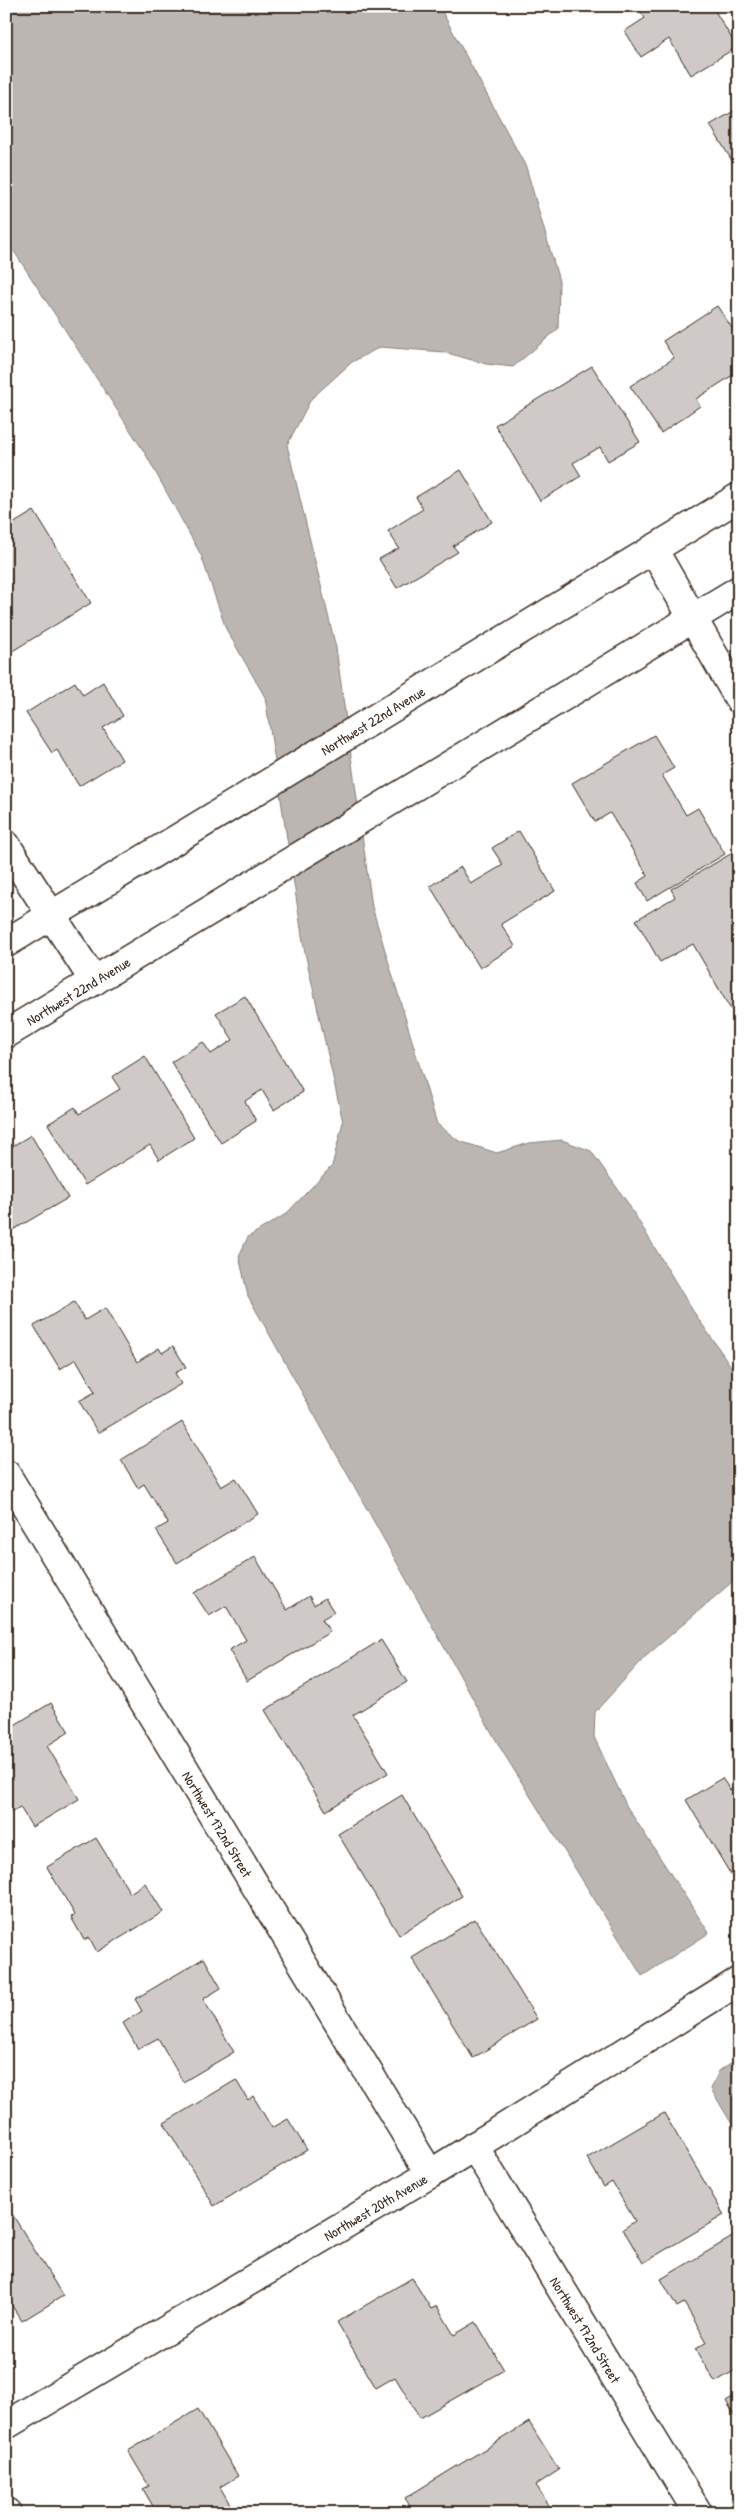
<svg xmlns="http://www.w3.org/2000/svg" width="745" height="2519" font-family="'Patrick Hand',sans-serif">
<rect width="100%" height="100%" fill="#fff"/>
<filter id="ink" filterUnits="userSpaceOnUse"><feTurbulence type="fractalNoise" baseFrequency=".02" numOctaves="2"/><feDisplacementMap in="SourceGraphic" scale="10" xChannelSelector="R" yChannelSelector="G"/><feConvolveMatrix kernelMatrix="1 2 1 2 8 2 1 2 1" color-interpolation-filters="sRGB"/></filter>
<g filter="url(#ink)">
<path fill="#bcb6b3" stroke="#887e77" d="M6 6H439L526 167 559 281 558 329 513 367 486 364 444 352 380 347 352 362 311 399 287 445 336 648 372 907 437 1124 459 1141 497 1153 529 1143 562 1140 591 1151 627 1202 693 1311 739 1378V1576L645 1657 595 1712 594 1737 627 1807 709 1933 642 1976 501 1749 248 1296 239 1256 248 1237 286 1214 332 1166 343 1122 304 948 265 697 226 629 201 555 145 453 6 239Z
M739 2057V2136L711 2089 719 2071Z"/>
<path fill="#cfcac7" stroke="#3b2a1e" d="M637 6H701L703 10 712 6 737 47 691 75 669 39 641 57 625 31 645 18Z
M739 108V172L710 125Z
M717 306 739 338V371L696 399 700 406 661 433 630 386 674 358 663 341Z
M592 366 640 442 608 461 600 447 573 463 581 476 540 501 495 425Z
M461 470 492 522 453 546 458 552 397 588 379 559 399 548 388 531 423 509 416 497Z
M34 511 91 603 6 655V528Z
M75 682 83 695 103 682 123 716 103 728 122 760 79 786 57 750 52 753 26 713Z
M654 735 674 768 662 775 686 815 698 808 725 854 647 901 637 883 648 876 610 813 595 822 572 783Z
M519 831 555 891 501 924 515 946 480 968 430 886 461 867 471 884 503 865 492 848Z
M739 849V1005L731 1010 693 944 660 962 636 920 675 897 671 889Z
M245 996 303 1092 274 1110 262 1090 245 1101 256 1121 221 1143 171 1062 203 1042 211 1054 233 1040 216 1013Z
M145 1056 194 1138 159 1160 150 1145 85 1185 48 1124 75 1107 79 1114 120 1089 112 1077Z
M31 1135 68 1198 6 1234V1150Z
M6 1239 13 1249 6 1253Z
M74 1302 85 1320 105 1308 137 1362 159 1348 162 1353 173 1346 186 1367 175 1373 181 1384 98 1433 79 1401 95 1392 76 1359 60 1369 34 1326Z
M182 1422 221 1487 236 1478 258 1514 177 1563 156 1530 168 1523 144 1484 138 1488 121 1460Z
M255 1557 287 1610 309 1596 314 1605 325 1598 334 1612 322 1619 330 1632 247 1681 229 1650 246 1640 226 1606 209 1616 194 1593Z
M381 1640 407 1682 353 1715 388 1773 326 1811 265 1710Z
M51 1703 69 1732 47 1746 79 1799 32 1827 20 1807 6 1815V1730Z
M722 1778 730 1790 739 1785V1878L734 1880 686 1800Z
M402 1795 462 1896 399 1935 338 1834Z
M96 1838 130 1893 145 1883 163 1912 97 1952 89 1937 84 1940 71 1917 75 1915 47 1867Z
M475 1919 537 2019 473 2058 412 1958Z
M204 1958 221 1988 203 1999 234 2052 183 2082 158 2038 138 2049 123 2023 142 2011 135 1999Z
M236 2080 248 2100 253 2096 272 2128 288 2119 307 2150 214 2206 164 2123Z
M664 2113 724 2215 643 2263 623 2229 635 2221 612 2182 604 2187 587 2158Z
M9 2209 63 2296 22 2321 6 2297V2210Z
M739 2233V2368L715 2382 695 2349 707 2342 684 2303 677 2307 661 2279Z
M412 2278 431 2309 437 2306 454 2335 476 2322 504 2370 420 2418 395 2377 376 2388 337 2322Z
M739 2393V2423L726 2401Z
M198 2409 238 2476 220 2487 235 2513H157L143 2489 149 2486 128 2451Z
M529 2422 559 2470 536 2485 554 2513H414L405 2498Z"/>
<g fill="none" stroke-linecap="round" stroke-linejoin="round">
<defs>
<g id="street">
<path d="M653 549 739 699"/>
<path d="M6 845 94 981"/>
<path id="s1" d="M6 1474 430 2174"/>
<path id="s2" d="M474 2146 698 2513"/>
<path id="s3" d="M6 2425 430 2174 739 1981"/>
<path d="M6 2512 7 2513"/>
</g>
<g id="secondary">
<path id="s4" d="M6 943 739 497"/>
<path id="s5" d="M6 1034 739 590"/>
</g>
</defs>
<use href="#street" stroke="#3b2a1e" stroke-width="31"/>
<use href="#secondary" stroke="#3b2a1e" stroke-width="31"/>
<use href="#street" stroke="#fff" stroke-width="28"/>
<use href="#secondary" stroke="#fff" stroke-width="28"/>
</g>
</g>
<g text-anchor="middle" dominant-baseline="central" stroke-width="5" stroke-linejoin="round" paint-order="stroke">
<g font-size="14" fill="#3b2a1e" stroke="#fff">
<text stroke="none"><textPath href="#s4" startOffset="429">Northwest 22nd Avenue</textPath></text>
<text stroke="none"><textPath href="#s5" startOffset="84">Northwest 22nd Avenue</textPath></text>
<text stroke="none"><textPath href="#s1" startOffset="409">Northwest 172nd Street</textPath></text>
<text stroke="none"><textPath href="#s3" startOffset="429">Northwest 20th Avenue</textPath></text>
<text stroke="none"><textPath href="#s2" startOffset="215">Northwest 172nd Street</textPath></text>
</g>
</g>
<rect width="745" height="2519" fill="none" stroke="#fff" stroke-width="25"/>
<rect x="12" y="12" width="720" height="2494" fill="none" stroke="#3b2a1e" stroke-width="2" filter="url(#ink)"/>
</svg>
